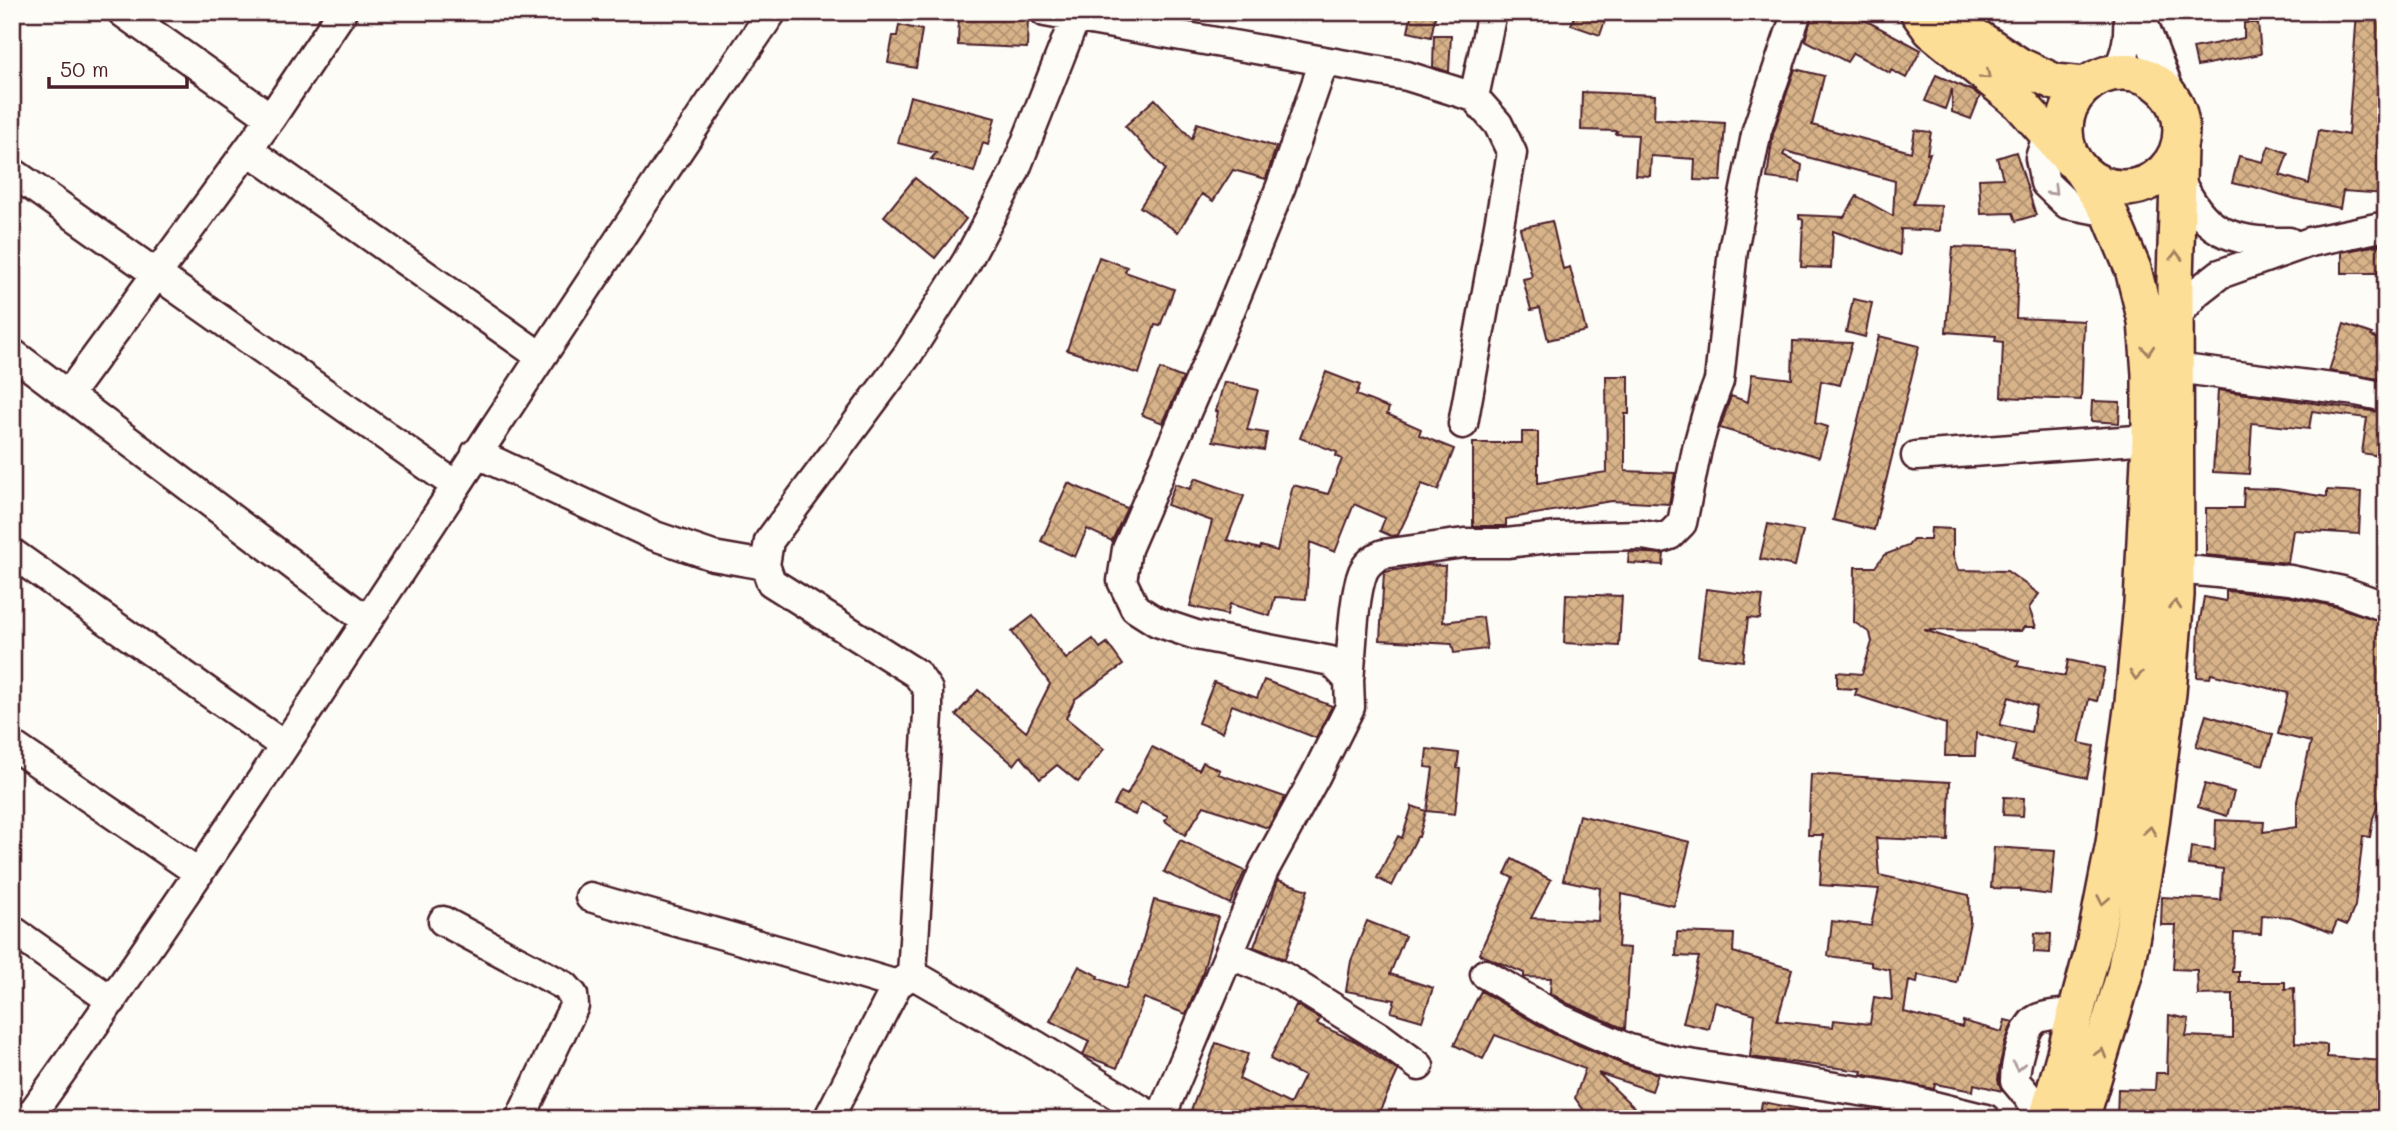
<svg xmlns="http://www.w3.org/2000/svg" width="2398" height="1131" font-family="Mali,sans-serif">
<defs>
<pattern id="building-cross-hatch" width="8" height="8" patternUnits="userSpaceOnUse" patternTransform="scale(1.75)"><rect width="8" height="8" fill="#d8b389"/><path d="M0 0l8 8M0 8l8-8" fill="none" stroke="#b19170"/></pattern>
</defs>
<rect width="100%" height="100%" fill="#fdfcf7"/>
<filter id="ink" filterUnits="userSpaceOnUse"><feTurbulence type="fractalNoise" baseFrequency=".0143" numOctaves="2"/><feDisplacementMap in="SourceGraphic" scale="14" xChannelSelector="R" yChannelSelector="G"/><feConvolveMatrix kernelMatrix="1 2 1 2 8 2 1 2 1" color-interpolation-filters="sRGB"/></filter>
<g filter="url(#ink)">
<path fill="url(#building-cross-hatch)" stroke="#4a1f2b" stroke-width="2" fill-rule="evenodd" d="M1412 12H1436L1431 37 1408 32Z
M1576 12H1608L1600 35 1571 25Z
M1813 12H1850L1921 50 1906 78 1891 70 1890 73 1853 53 1847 62 1805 40Z
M2357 12 2386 14V108L2384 107 2381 138H2386V194L2343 191 2340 208 2296 199 2251 186 2250 187 2232 183 2239 156 2263 162 2269 146 2288 153 2280 175 2309 184 2319 130 2348 135Z
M959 13 1028 16 1027 48 958 45Z
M2244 23H2258L2261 54 2197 66 2193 48 2244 38Z
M899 25 922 30 916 68 888 63 893 36H897Z
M1434 35H1451L1449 72 1433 67Z
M1795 69 1824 76 1812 125 1911 152 1915 130 1931 132 1927 154 1930 153 1913 204 1941 205 1940 231 1901 229 1900 255 1833 231 1831 268 1801 267 1803 220 1799 218V215L1844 217 1857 196 1893 216 1895 181 1785 151 1783 155 1802 165 1800 182 1767 178 1773 134Z
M1936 75 1973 91 1980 96 1971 119 1952 112V89L1945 109 1925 101Z
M1582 92 1655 95 1654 119 1725 123 1721 181 1694 180 1695 159 1651 156 1650 176 1635 175 1638 135 1616 134 1617 131 1581 130Z
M910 96 995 118 988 145 983 143 974 172 931 159 936 153 898 143Z
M1155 99 1192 139 1197 123 1276 147 1266 179 1233 170 1213 201 1202 194 1178 232 1140 207 1165 169 1125 126Z
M2016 152 2036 215 2016 221 2013 213 1981 214 1979 179 2003 178 1997 158Z
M915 178 966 219 935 258 884 216Z
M1552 221 1563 269 1570 267 1586 331 1548 340 1540 308 1531 310 1523 279 1532 277 1520 228Z
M2378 245H2386L2383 273H2342V252Z
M1953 247 2019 249 2016 318 2084 321 2081 400 2001 397 2003 342 1995 341 1996 336 1946 332Z
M1099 257 1127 267 1125 272 1174 289 1160 326 1155 325 1139 374 1067 350Z
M1853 299 1872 303 1865 337 1846 332Z
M2344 324 2372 334 2371 336 2386 342V380L2329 371Z
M1879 336 1919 346 1874 530 1833 520Z
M1793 341 1852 343 1840 385 1821 381 1815 423 1828 427 1819 457 1720 428 1731 396 1748 402 1752 374 1792 379Z
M1160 369 1183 378 1163 423 1142 415Z
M1326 372 1360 385 1356 395 1389 408 1387 414 1421 429 1419 435 1454 449 1438 490 1422 484 1398 535 1391 536 1380 531 1385 518 1354 504 1335 552 1310 542 1306 599 1275 597 1270 616 1230 604 1227 615 1190 606 1212 521 1167 505 1175 484 1190 489 1195 478 1244 496 1227 540 1260 549 1261 546 1277 551 1293 485 1328 494 1342 459 1336 456 1337 452 1300 438Z
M1606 376H1629V414H1625V471L1675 473 1669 504 1611 501 1506 519V526H1473V443H1522V432H1538V483L1607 472Z
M1224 382 1258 390 1247 430 1267 433 1264 450 1213 441 1218 411H1216Z
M2218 390 2386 413 2384 457 2362 453 2367 418 2312 411 2309 429 2252 423 2249 474 2213 472Z
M2092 401 2120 402 2119 423 2091 421Z
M1068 483 1127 508 1112 541 1087 529 1075 557 1041 541Z
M2244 488 2277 489 2327 497V490L2361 492 2359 534 2293 530 2288 563 2206 555V508H2243Z
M1768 524 1803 531 1795 566 1760 559Z
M1931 528 1953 529V556L1958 570 2007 571 2039 594 2029 608 2036 627H2024L2021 631 1924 630 2019 661 2017 666 2065 676 2068 660 2105 668 2097 701 2089 699 2079 743 2094 746 2087 778 2012 761 2016 745 1976 733 1975 756H1945L1946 724 1855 695 1857 689 1837 688V672L1862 674 1872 642 1870 633 1854 622 1855 567H1875L1884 555 1908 546 1913 540H1930ZM2009 697 2036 706 2031 732 2000 725Z
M1629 552 1664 554 1663 565 1628 563Z
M1427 565 1445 566 1443 622 1483 617 1487 649 1454 653 1452 644 1380 640 1384 572Z
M1706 589 1763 596 1760 619 1748 618 1743 661 1698 656Z
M2226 591 2287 596 2337 607 2386 623V783L2373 818 2370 837 2363 836 2355 906 2347 925 2337 921 2332 933 2291 917 2262 915 2261 934 2234 933 2232 972H2239V982H2285V989L2294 988 2295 1043 2327 1045V1057L2384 1061 2383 1119H2117L2118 1089 2155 1090 2156 1073H2167L2169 1015 2189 1019 2186 1036 2233 1038V994L2198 995 2197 970 2173 969 2176 925H2161L2162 897 2221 900 2223 869 2189 865 2191 847 2215 850 2216 820 2264 822 2263 832 2297 827V801L2311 742 2278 734 2288 693 2211 674 2210 678 2197 677 2199 625 2204 597 2226 601Z
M1566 594 1622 596 1619 646 1564 643Z
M1033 616 1066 659 1093 639 1100 648 1107 643 1123 665 1075 699 1066 718 1104 749 1078 782 1057 765 1040 779 1021 756 1014 765 956 715 978 690 1026 732 1050 684 1012 632Z
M1264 680 1332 706 1316 738 1232 705 1222 732 1198 723 1214 682 1257 698Z
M2206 715 2273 735 2263 765 2196 746Z
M1152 747 1199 770 1203 762 1220 770 1218 774 1285 797 1268 828 1204 806 1185 835 1165 821 1168 816 1141 802 1135 815 1114 805 1121 792 1127 795Z
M1427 749 1459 753 1457 768 1460 769 1455 814 1427 811 1433 768 1425 767Z
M1811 774 1950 782 1948 841 1876 838 1879 875 1969 895 1970 922 1957 983 1918 975 1917 983 1909 981 1904 1012 1962 1027 1963 1021 2002 1032 2005 1020 2013 1022 2005 1042 2000 1064 1998 1080 2002 1091 1974 1084 1973 1091 1935 1084 1934 1089 1861 1074 1862 1071 1750 1057 1755 1014 1715 1002 1709 1029 1683 1023 1699 957 1676 956 1677 932 1734 934 1733 952 1792 969 1777 1021 1833 1027 1834 1020 1870 1024 1874 997 1892 1000 1890 970 1871 966V962L1828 956 1832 921 1871 926 1879 889 1820 885 1823 835H1808Z
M2205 784 2234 792 2227 816 2198 807Z
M2004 797 2024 798 2023 816 2003 815Z
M1412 806 1426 811 1419 837H1417L1392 886 1377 878 1398 836 1402 838Z
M1579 815 1690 842 1674 906 1622 894 1618 947 1630 948 1625 1029 1569 1004 1550 993 1551 978 1524 977V973L1479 954 1513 878 1505 874 1512 859 1551 880 1531 918 1598 921 1600 888 1563 880Z
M1180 840 1245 871 1230 904 1164 872Z
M1994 847 2055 851 2051 895 2020 891V889L1991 888Z
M1278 880 1308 890 1285 959 1254 947Z
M1154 900 1218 917 1202 975 1186 1014 1144 998 1117 1068 1083 1055 1089 1041 1050 1021 1079 966 1098 976 1097 978 1126 989 1141 947Z
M1367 921 1405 936 1390 974 1433 988 1422 1021 1391 1012 1395 1000 1346 991 1351 961Z
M2035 933 2051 934 2050 953 2034 952Z
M1481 991 1554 1034 1622 1064 1658 1074 1652 1091 1598 1073 1646 1119H1590L1575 1098 1585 1069 1495 1035 1483 1059 1454 1045Z
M1296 1005 1320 1019 1317 1024 1355 1041 1398 1071 1376 1119H1188L1216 1043 1248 1054 1239 1079 1290 1104 1304 1076 1270 1059Z
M1762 1102 1812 1111 1811 1119H1759Z"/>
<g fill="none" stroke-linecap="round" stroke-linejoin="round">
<defs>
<path id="minor" d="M122 12 271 118
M1045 12 1324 61 1281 186 1230 311 1127 549 1122 581 1135 608 1157 622 1196 635 1331 661 1349 680 1350 707 1315 777 1264 870 1160 1119
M2139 12 2173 100
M1324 61 1407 76 1474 97 1498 124 1512 153 1463 424
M2116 72C2128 51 2129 36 2128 12
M1474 97 1492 12
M2048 133 2040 158 2045 183 2067 204 2109 212
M248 150 540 356
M12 172 455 485
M2178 177C2205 233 2227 242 2289 242
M2175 318 2197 292 2220 274 2310 242 2386 226
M12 353 366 620
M2175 368 2356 391 2386 397
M68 395 271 118 342 12
M476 453 655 536 713 556 765 565
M1916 456 2150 439
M12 553 283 745
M2176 569 2290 580 2342 591 2386 607
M1349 680C1352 652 1353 597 1363 572 1367 563 1374 558 1383 554L1464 543H1507L1557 537 1642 535 1661 538 1670 535 1682 523 1697 449 1707 413 1719 381 1733 250 1757 130 1797 12
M12 745 199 873
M590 897C692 927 795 954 897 985
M443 921 565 986 573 995 574 1006 520 1119
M12 930 112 1001
M1229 954 1282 976 1380 1037 1419 1066
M912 974 928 714V690L917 674 771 582 765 565 769 541 908 354 967 261 1014 173 1076 16
M1485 974 1561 1019 1629 1049 1677 1062 1898 1097 1986 1119
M28 1119C286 757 521 379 772 12
M828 1119 897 985 912 974 1037 1046 1156 1119
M2047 1119 2015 1081C2015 1067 2023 1025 2037 1019 2047 1014 2064 1014 2076 1013"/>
<path id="major" d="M1918 12 1931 30 2020 103 2071 160
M1949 19 2020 66 2055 82 2085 85
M2065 130a58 58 0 1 1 116 0a58 58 0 1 1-116 0Z
M2047 1119 2093 950 2114 843 2133 702 2142 603 2150 439V374L2146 321 2133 269 2109 212 2083 173
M2081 1119 2125 972 2147 854 2168 693 2176 595 2175 280 2179 148"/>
</defs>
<use href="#minor" stroke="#4a1f2b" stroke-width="33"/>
<use href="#major" stroke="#4a1f2b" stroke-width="40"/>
<use href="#minor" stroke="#fdfcf7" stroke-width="28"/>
<use href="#major" stroke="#fdde96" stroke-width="35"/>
</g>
<defs><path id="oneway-chevron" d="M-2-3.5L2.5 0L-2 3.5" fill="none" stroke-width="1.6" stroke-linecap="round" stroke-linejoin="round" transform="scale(1.75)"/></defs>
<g stroke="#a47e60">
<use href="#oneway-chevron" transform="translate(1986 75) rotate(40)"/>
<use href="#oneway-chevron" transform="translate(2176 256) rotate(-89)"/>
<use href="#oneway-chevron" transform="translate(2148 350) rotate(86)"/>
<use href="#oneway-chevron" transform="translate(2175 605) rotate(-86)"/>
<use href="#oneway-chevron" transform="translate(2136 675) rotate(95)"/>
<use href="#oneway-chevron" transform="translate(2150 831) rotate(-82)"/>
<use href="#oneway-chevron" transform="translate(2103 900) rotate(101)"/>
<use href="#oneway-chevron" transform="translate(2101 1053) rotate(-74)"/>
</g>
<g stroke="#ac999b">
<use href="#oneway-chevron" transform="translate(2053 191) rotate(45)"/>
<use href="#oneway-chevron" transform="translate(2018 1066) rotate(101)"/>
</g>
</g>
<rect width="2398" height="1131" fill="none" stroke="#fdfcf7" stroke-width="42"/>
<rect x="21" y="21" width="2356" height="1089" fill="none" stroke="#4a1f2b" stroke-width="2.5" filter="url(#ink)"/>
<path d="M49 77v10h138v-10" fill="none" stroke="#4a1f2b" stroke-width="3.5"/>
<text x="60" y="77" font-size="21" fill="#4a1f2b" stroke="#fdfcf7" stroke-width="5" paint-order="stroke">50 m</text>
</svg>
